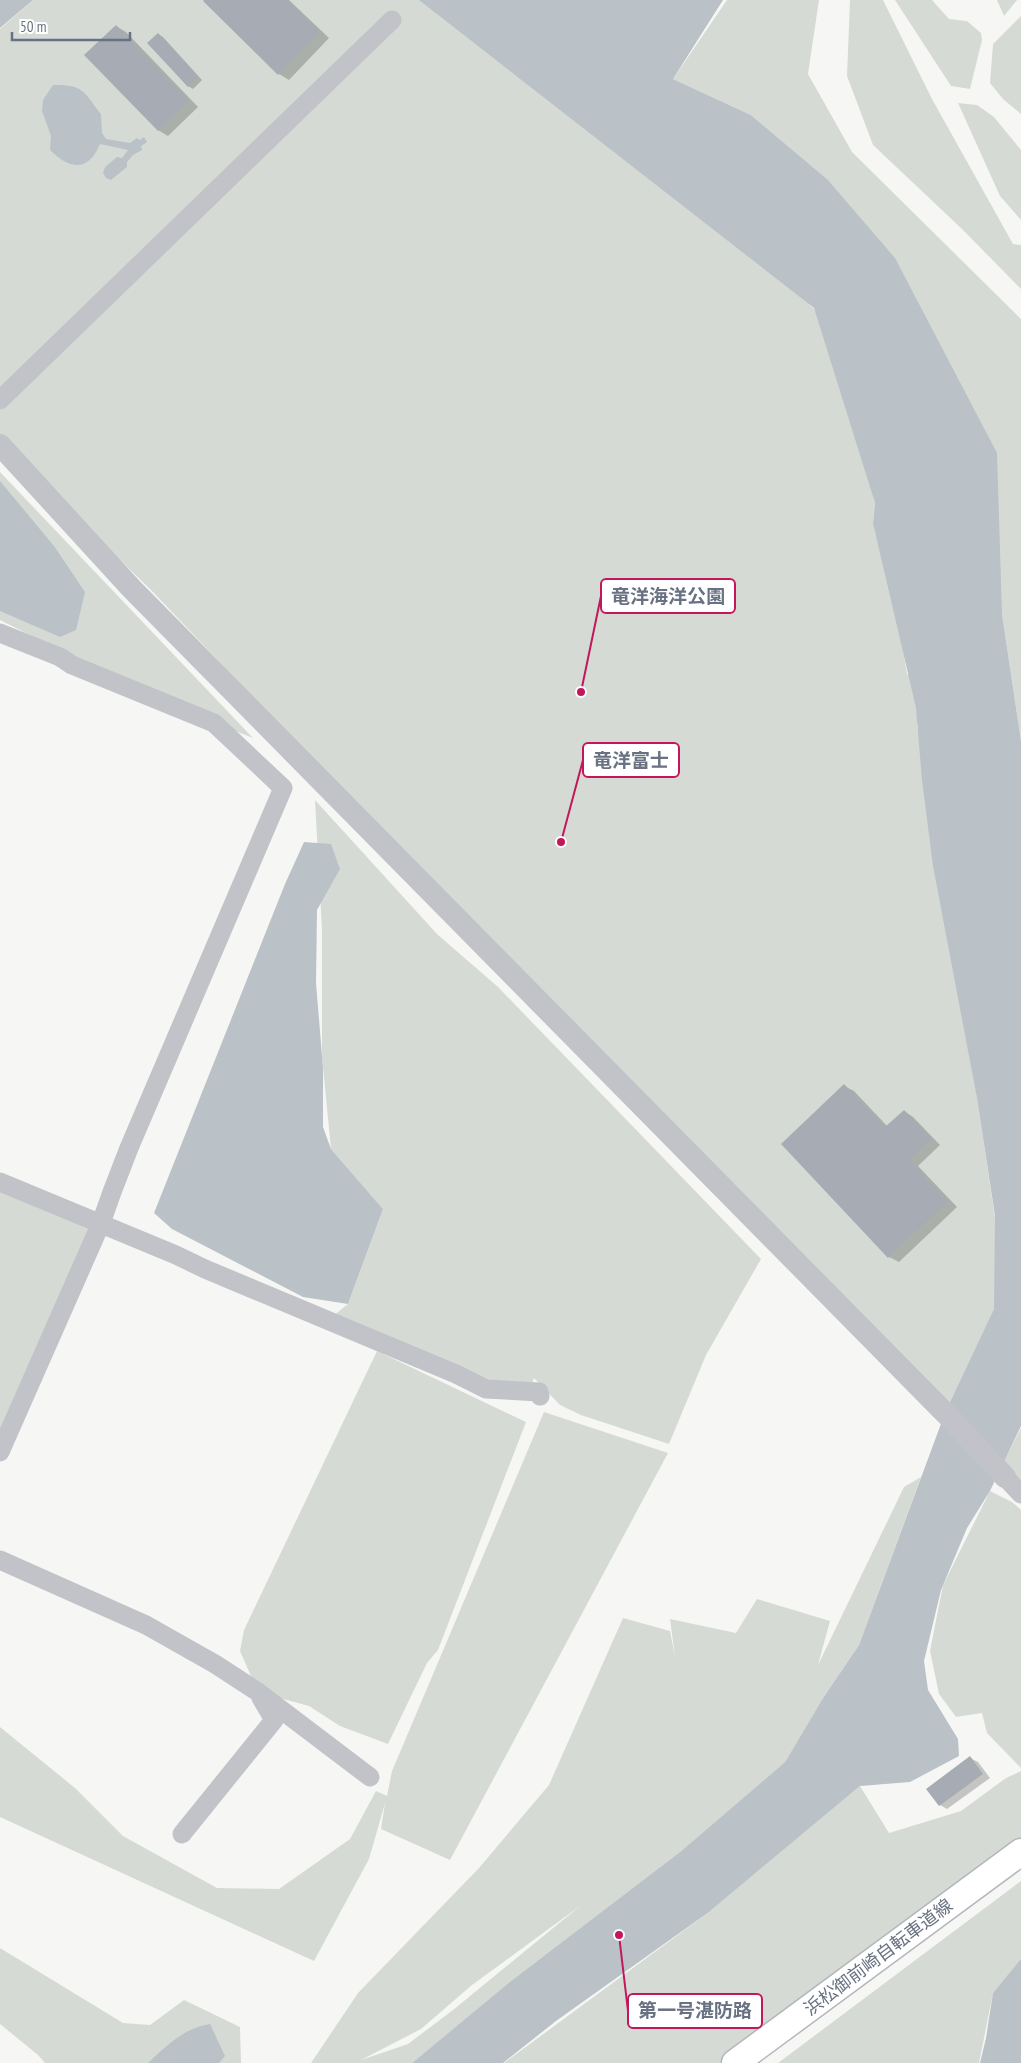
<svg xmlns="http://www.w3.org/2000/svg" width="1021" height="2063" font-family="'PT Sans Narrow','Noto Sans JP',sans-serif">
<rect width="100%" height="100%" fill="#f6f7f4"/>
<path fill="#d5dbd4" fill-rule="evenodd" d="M33 0H435L786 282 813 308 826 326 875 503 873 523 883 533 907 674 910 676 920 724 917 726 925 767 930 841 966 1023 999 1245 994 1309 948 1416 624 1087 150 589 0 444V29Z
M727 0H819L808 74 852 152 1021 319V741L1002 614 827 179 751 115 673 79Z
M850 0H883L932 99 1013 244 1021 245V289L962 229 873 145 847 76Z
M895 0H932L949 19 967 21 981 33 982 40 970 89 951 86Z
M997 0H1017L1004 16Z
M1021 16V114L1003 99 990 83 993 44Z
M958 103 977 105 994 117 1021 150V220L1000 196Z
M0 472 253 738 165 703 0 620Z
M315 800 437 934 498 987 761 1259 706 1355 669 1444 581 1415 560 1405 534 1378 529 1391 495 1390 328 1320 348 1304 383 1209 331 1149 322 1057V930Z
M0 1182 101 1223 0 1455Z
M377 1351 526 1422 438 1650 427 1663 388 1744 340 1726 309 1706 258 1692 240 1651 244 1630Z
M544 1412 668 1453 450 1860 381 1829 385 1803 369 1859 314 1961 0 1817V1727L75 1788 123 1836 217 1888 279 1889 350 1839 376 1791 387 1796 392 1771Z
M1021 1428V1492L999 1471Z
M921 1477 859 1645 823 1698 785 1762 680 1852 501 1990 412 2063H311L358 1993 479 1868 549 1785 623 1618 670 1631 675 1657 670 1619 736 1633 757 1599 830 1621 818 1665 904 1487ZM580 1906 453 2010 408 2044 361 2060 421 2029 472 1985Z
M990 1491 1012 1502 1021 1510V1768L987 1733 982 1713 956 1717 939 1694 930 1651 943 1585Z
M1021 1771V1854L736 2063H504L709 1912 860 1786 889 1833 961 1811 1006 1778Z
M1021 1881V1963L993 1993 979 2063H778Z
M0 1948 123 2023 150 2025 184 2000 240 2027 241 2063H45L38 2055 0 2024Z"/>
<path fill="#bac1c7" d="M0 0H33L0 28Z
M419 0H723L673 79 751 115 827 179 895 258 997 453 1002 614 1021 741V1426L990 1491 967 1528 941 1590 924 1661 928 1690 958 1739 959 1756 910 1782 860 1786 709 1912 556 2021 503 2063H412L510 1982 680 1852 785 1762 823 1698 859 1645 945 1413 994 1309 995 1216 977 1098 933 866 922 780 916 708 873 523 875 503 814 308Z
M53 85C85 84 84 93 101 114L102 133 106 139 130 143 137 138 140 140 144 137 147 142 141 146 142 150 133 155 127 162V167L111 180 106 178 103 173 105 167 117 157 122 158 128 150 100 144C88 173 69 169 50 150L51 136 42 111 43 100Z
M0 481 54 546 85 592 76 630 60 637 0 611Z
M304 842 331 844 340 869 317 910 316 983 323 1068V1127L331 1149 383 1209 348 1304 303 1297 172 1229 154 1213 285 884Z
M1021 1959V2063H980L986 2038 993 1993Z
M210 2024 225 2056 219 2063H148C166 2046 184 2028 210 2024Z"/>
<path fill="#0003" d="M206 0H289L329 38 289 80 279 74 204 1Z
M116 26 126 32 198 107 168 136 158 130Z
M158 34 163 37 202 80 193 89 188 86Z
M844 1086 854 1091 888 1127 904 1111 913 1117 940 1145 918 1166 957 1207 899 1262 889 1257Z
M970 1758 978 1762 990 1778 947 1809 940 1805Z"/>
<path fill="#a7acb4" d="M204 0H287L320 32 278 75 203 1Z
M116 25 189 101 158 131 84 55Z
M158 33 198 77 188 87 147 43Z
M844 1084 885 1127 904 1110 932 1139 909 1160 948 1201 888 1258 781 1144Z
M970 1756 983 1774 939 1806 926 1789Z"/>
<g fill="none" stroke-linecap="round" stroke-linejoin="round">
<defs>
<path id="secondary" d="M735 2063 1021 1852"/>
</defs>
<use href="#secondary" stroke="#b4b7bc" stroke-width="29"/>
<path stroke="#c1c3c8" stroke-width="19" d="M0 400 392 20
M0 633 60 657 72 665 214 723 283 788 129 1148 112 1192 101 1223 0 1452
M0 1182 176 1255 205 1269 456 1374 486 1389 539 1392 540 1396
M1005 1477 1021 1494
M0 1560 146 1625 215 1664 258 1692 370 1777
M182 1834 274 1720 261 1698"/>
<path stroke="#c1c3c8" stroke-width="22" d="M0 445 132 589 948 1416 1005 1477"/>
<use href="#secondary" stroke="#fff" stroke-width="26"/>
</g>
<g text-anchor="middle" dominant-baseline="central" stroke-width="5" stroke-linejoin="round" paint-order="stroke">
<g font-size="18" fill="#697282" stroke="#fff">
<text transform="translate(878 1957) rotate(-37)">浜松御前崎自転車道線</text>
</g>
</g>
<path fill="none" stroke="#c2185b" stroke-width="2" d="M581 692L601 596M561 842L583 760M619 1935L628 2011"/>
<g fill="#c2185b" stroke="#fff" stroke-width="2">
<circle cx="581" cy="692" r="5"/>
<circle cx="561" cy="842" r="5"/>
<circle cx="619" cy="1935" r="5"/>
</g>
<g fill="#fff" stroke="#c2185b" stroke-width="2">
<rect x="601" y="579" width="134" height="34" rx="5"/>
<rect x="583" y="743" width="96" height="34" rx="5"/>
<rect x="628" y="1994" width="134" height="34" rx="5"/>
</g>
<g font-size="19" text-anchor="middle" font-weight="bold" fill="#697282">
<text x="668" y="603">竜洋海洋公園</text>
<text x="631" y="767">竜洋富士</text>
<text x="695" y="2017">第一号湛防路</text>
</g>
<path d="M12 32v8h118v-8" fill="none" stroke="#697282" stroke-width="2.5"/>
<text x="20" y="32" font-size="15" fill="#697282" stroke="#ffffff" stroke-width="4" paint-order="stroke">50 m</text>
</svg>
